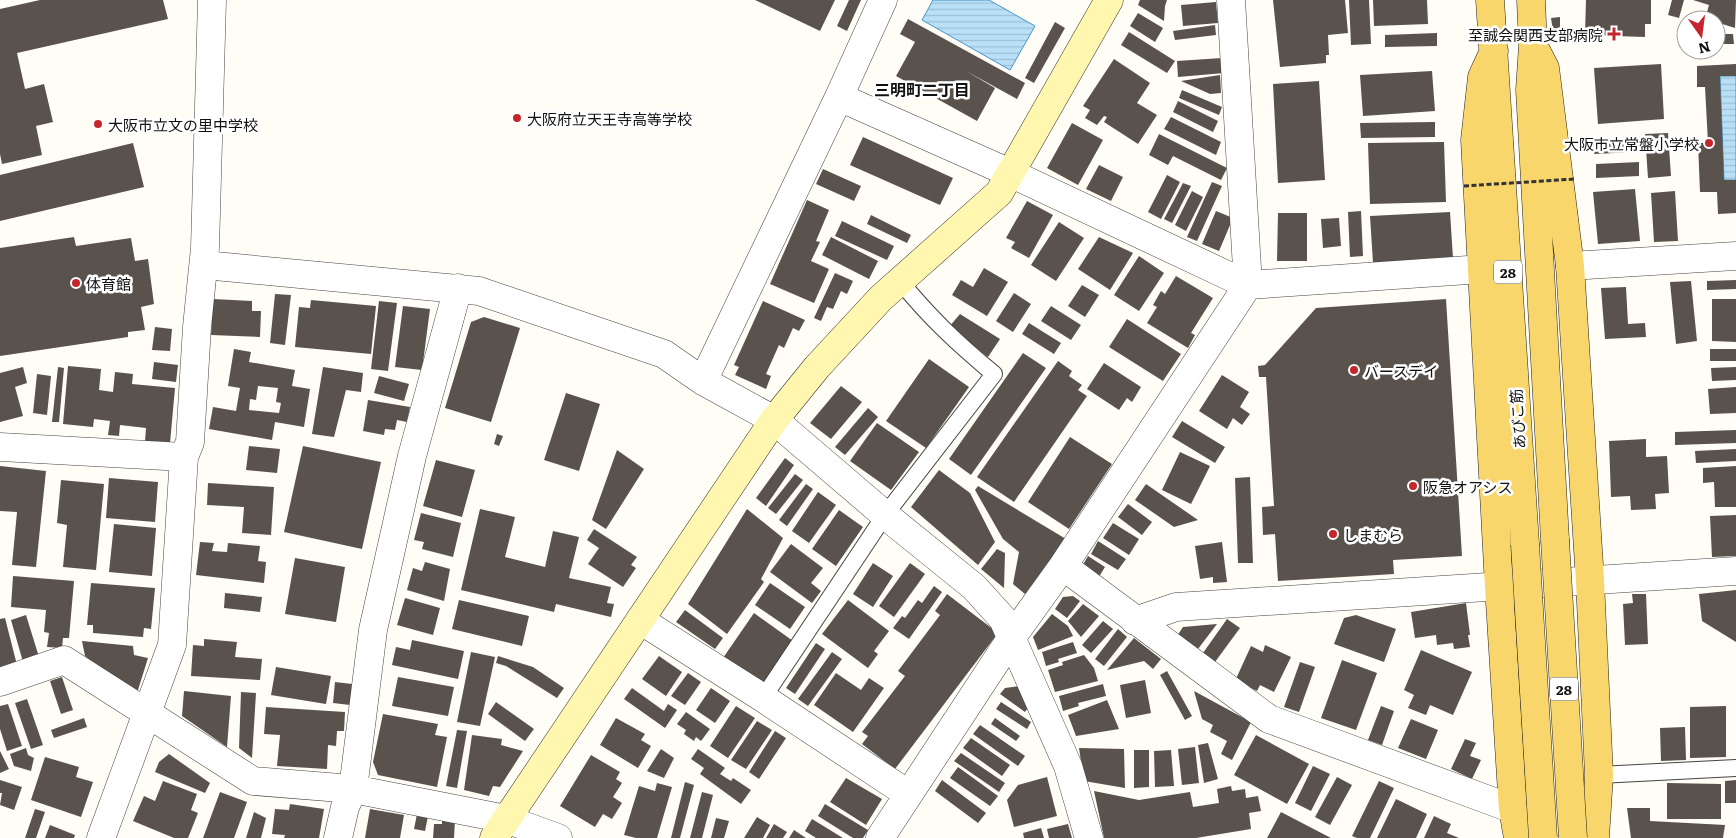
<svg xmlns="http://www.w3.org/2000/svg" width="1736" height="838" font-family="Literata,'Noto Sans JP',serif">
<defs>
<pattern id="water-rules" width="6" height="5" patternUnits="userSpaceOnUse" patternTransform="scale(1.25)"><rect width="6" height="5" fill="#b9e0f7"/><path d="M0 2.5h6" fill="none" stroke="#9ebfd3"/></pattern>
</defs>
<rect width="100%" height="100%" fill="#fffdf5"/>
<path fill="url(#water-rules)" stroke="#3f96cf" d="M933 0H989L1035 26 1010 70 922 20Z
M1720 76H1736V180H1724Z"/>
<path fill="#5a524d" fill-rule="evenodd" d="M40 0H163L168 19 17 53 25 89 44 84 53 122 36 126 42 155 2 164 0 154V9Z
M755 0H835L820 31Z
M849 0H861L847 31 837 26Z
M1140 0H1167L1165 6 1164 21 1138 5Z
M1273 0H1345L1348 33 1328 35 1329 55H1326V63L1280 67Z
M1349 0H1369L1371 44 1351 45Z
M1373 0H1427L1428 24 1374 26Z
M1586 0H1651V24H1645V37L1585 35Z
M1672 0H1684L1679 18 1668 15Z
M1693 0H1736L1735 28 1716 22V20L1705 19 1709 5Z
M1216 2 1218 23 1183 26 1181 5Z
M1138 13 1163 28 1155 42 1130 26Z
M1560 17V31H1553L1551 18Z
M908 19 1025 83 1017 99 966 71 995 88 977 121 896 76 915 42 900 34Z
M1055 22 1065 28 1034 83 1025 78Z
M1215 25 1216 35 1175 40 1173 31Z
M1129 32 1175 61 1167 73 1121 45Z
M1437 33V46L1385 47V35Z
M1716 34H1733L1734 44H1716Z
M1222 58 1224 73 1178 77 1177 61Z
M1114 59 1150 83 1137 103 1157 115 1138 144 1104 122 1107 117 1104 116 1097 125 1085 118 1090 110 1083 106Z
M1661 64 1664 119 1598 124 1594 68Z
M1736 64V76H1720L1724 180H1736V213L1718 214 1717 192H1700L1698 143H1708L1705 87H1697V66Z
M1432 71 1435 111 1363 116 1360 75Z
M1220 75 1221 93 1210 94 1181 81Z
M1319 81 1325 180 1278 183 1273 84Z
M1182 90 1222 107 1219 115 1179 98Z
M1178 101 1218 121 1213 132 1173 112Z
M1171 117 1221 142 1216 155 1164 129Z
M1435 122V137L1361 138 1360 123Z
M1072 123 1103 140 1078 185 1047 168Z
M1668 133 1671 176 1648 178 1645 134Z
M1159 134 1227 168 1221 180 1173 156 1168 165 1149 155Z
M863 137 953 178 940 205 850 165Z
M1635 140 1636 152 1594 154V143Z
M1444 142 1446 202 1370 204 1368 143Z
M133 143 144 187 0 221V175Z
M1639 162V176L1596 178V164Z
M1099 165 1123 177 1111 201 1086 189Z
M823 169 861 186 854 201 816 184Z
M1167 175 1180 182 1161 219 1148 212Z
M1212 182 1222 186 1197 241 1187 237Z
M1183 183 1191 186 1172 223 1164 219Z
M1635 189 1640 241 1598 244 1593 192Z
M1192 191 1203 197 1186 231 1175 225Z
M1675 191 1678 241 1654 242 1651 193Z
M807 200 829 210 816 241 820 242 811 261 829 269 814 303 770 284Z
M1027 201 1053 215 1029 258 1011 248 1015 242 1006 238Z
M1216 211 1233 218 1219 251 1202 244Z
M1361 211 1363 256 1350 257 1348 212Z
M1450 212 1453 258 1373 263 1370 216Z
M1278 213H1307V261H1277Z
M871 215 911 235 907 243 867 224Z
M1339 218 1341 246 1323 248 1321 219Z
M842 221 894 246 887 260 835 236Z
M1059 222 1084 238 1056 281 1031 265Z
M74 237 76 246 131 238 135 261 148 259 154 304 141 307 145 330 128 332V337L0 356V248Z
M831 237 878 261 869 279 822 255Z
M1099 237 1133 253 1110 290 1078 269Z
M1139 256 1164 273 1139 311 1114 295Z
M984 268 1008 282 987 316 952 295 961 280 973 287Z
M835 273 853 281 847 294 841 291 833 309 827 307 821 321 814 318Z
M1176 276 1213 298 1191 333 1195 335 1188 348 1147 323 1157 307 1153 305 1161 291 1165 294Z
M1736 280V289L1707 290V281Z
M1691 281 1697 341 1676 344 1670 282Z
M1082 285 1099 295 1085 317 1068 306Z
M1626 287 1628 324 1645 323 1646 337 1605 339 1601 288Z
M1014 293 1031 304 1013 332 996 321Z
M275 294 291 295 285 345 270 343Z
M213 299 252 301V311H261L260 337 211 335Z
M1446 299 1462 556 1393 560 1394 574 1278 581 1275 534 1263 535 1262 507 1274 506 1266 377H1259L1258 366 1265 365 1316 308Z
M1712 299H1736V342L1712 341Z
M311 300 376 306 371 354 295 347 299 307 310 308Z
M379 301 397 303 388 371 371 369Z
M763 301 805 320 799 331 793 328 784 348 779 345 766 374 771 376 766 389 735 375 739 367 734 365Z
M403 306 430 309 422 370 395 367Z
M1051 306 1081 325 1071 340 1041 321Z
M960 314 1000 339 988 357 949 327Z
M484 317 520 328 491 422 445 408 471 322Z
M1127 319 1181 354 1163 381 1109 347Z
M1029 323 1061 343 1054 354 1022 334Z
M155 327 172 329 170 351 152 350Z
M234 349 251 352 249 362 295 370 292 386 310 389 304 427 275 422 272 440 209 429 213 407 236 411 240 388 228 386ZM258 386 278 388 276 402 281 403 279 413 249 410 250 399 256 400Z
M1710 349H1736V361H1710Z
M1023 353 1046 368 971 475 949 459Z
M929 359 969 387 926 448 886 421Z
M1058 361 1072 371 1069 376 1082 385 1078 390 1087 396 1014 502 977 477Z
M154 362 178 365 176 382 152 379Z
M1104 363 1141 387 1132 402 1127 398 1119 410 1087 389Z
M68 366 101 369 99 390 113 392 115 372 133 374 132 384 175 388 170 443 145 441 146 428 120 425 119 436 108 435 110 421 94 419 93 427 63 424Z
M23 367 27 383 15 387 23 416 0 422V373Z
M58 367 64 368 59 422H52Z
M323 367 363 373 361 392 346 390 334 437 312 434Z
M1736 367V380L1712 381 1711 368Z
M37 374 51 376 47 415 33 413Z
M1222 375 1249 392 1240 407 1250 414 1242 425 1233 418 1227 429 1199 411Z
M379 376 409 384 404 401 374 393Z
M841 386 862 402 831 439 810 423Z
M1736 387V413L1710 414 1708 389Z
M566 393 600 404 579 471 544 460Z
M368 400 410 407 407 422 397 420 395 430 385 429 384 435 363 431Z
M868 408 878 417 845 455 835 447Z
M1182 421 1225 447 1215 463 1172 437Z
M877 423 919 452 891 490 850 461Z
M1736 430V443L1675 445V432Z
M497 434 503 436 499 446 494 444Z
M1070 437 1112 464 1069 529 1028 502Z
M1646 439V457L1667 456 1669 493 1655 494 1656 509 1631 510 1630 496 1611 497 1609 441Z
M249 446 280 449 277 473 246 470Z
M303 446 381 462 362 549 284 532Z
M1736 449V461L1696 463 1695 451Z
M617 450 644 469 606 529 592 520Z
M1180 452 1210 466 1191 504 1162 490Z
M785 458 794 465 766 506 756 498Z
M436 460 475 470 462 517 423 506Z
M0 466 46 471 36 567 12 565 17 512 0 511Z
M1736 466V507H1715L1714 482 1703 483V468Z
M939 470 970 493 995 542 978 565 911 507Z
M795 474 803 480 776 514 768 508Z
M1250 477 1253 563H1238L1235 478Z
M109 478 158 482 155 522 106 518Z
M61 480 104 484 96 570 63 567 67 525 57 523Z
M208 483 274 487 271 535 242 533 244 507 207 505Z
M806 484 813 489 787 526 779 520Z
M1146 484 1198 520 1174 527 1135 500Z
M978 486 1066 539 1025 594 1013 584 1019 552 1003 539 975 490Z
M818 492 836 505 809 543 792 531Z
M1128 504 1152 522 1142 535 1118 517Z
M480 509 515 517 505 557 545 567 553 531 579 537 569 578 611 587 607 603 614 604 611 617 556 604 554 612 461 590Z
M747 509 783 538 761 579 764 582 727 634 688 604Z
M839 510 863 527 836 566 812 549Z
M421 513 461 523 453 557 422 549 424 542 414 540Z
M1736 515V556L1712 557 1710 516Z
M1113 523 1139 539 1129 555 1103 538Z
M114 524 156 528 152 576 109 572Z
M594 529 637 557 631 565 636 568 623 587 588 564 599 548 587 540Z
M1098 541 1126 559 1118 570 1091 554Z
M200 542 214 543 212 551 227 552 228 543 260 546 258 561 266 562 264 583 196 575Z
M1222 542 1227 582 1213 583V577L1200 579 1195 546Z
M791 544 823 568 811 583 821 591 812 603 770 572Z
M997 549 1005 553 1004 588 981 569Z
M1088 556 1105 567 1097 580 1085 572 1084 563Z
M295 558 345 567 336 622 285 614Z
M425 562 450 569 444 601 407 590 413 568 422 571Z
M873 563 893 576 873 607 853 594Z
M910 563 925 574 894 617 879 606Z
M13 576 74 581 69 638H63L62 648 47 647 49 633 44 632 46 610 11 607Z
M91 583 155 588 151 629 144 628 143 637 93 633V625H87Z
M770 583 805 607 790 629 755 605Z
M934 586 942 592 909 639 893 628 902 616 905 618 918 600 922 603Z
M1736 590V642L1702 621 1699 594Z
M225 593 262 597 260 612 224 608Z
M947 594 998 633 895 769 862 744 868 736 862 732 905 676 898 671 940 615 935 611Z
M1632 594H1646L1648 644 1625 645 1623 604 1633 603Z
M1073 596 1080 601 1067 618 1055 609 1063 597Z
M405 598 440 608 433 635 397 625Z
M459 600 529 616 522 646 452 629Z
M848 600 889 631 874 651 878 654 868 668 822 634Z
M1466 603 1470 635H1468L1470 647 1454 649 1453 643 1437 645 1436 635 1415 638 1411 612Z
M1083 604 1099 616 1081 637 1068 621Z
M685 610 723 638 715 649 676 622Z
M754 613 793 641 763 685 723 658Z
M1052 614 1068 626 1073 636 1038 650 1033 637Z
M26 615 39 657 23 662 11 620Z
M1356 615 1396 629 1384 662 1334 644 1344 618Z
M5 618 17 665 0 669V619Z
M1227 619 1240 628 1215 662 1203 653Z
M1103 621 1113 629 1091 653 1082 645Z
M1217 624 1198 649 1177 636 1183 627Z
M1118 629 1127 637 1104 666 1095 659Z
M1134 638 1161 659 1153 669 1144 661 1107 670Z
M204 639 237 642 235 657 262 659 260 680 191 676 193 645 204 646Z
M412 640 464 651 458 679 392 665 396 647 410 650Z
M82 641 133 646 134 655 148 658 138 690 132 692 85 656Z
M1073 642 1077 653 1058 659 1059 662 1046 666 1042 652Z
M816 643 825 649 795 694 786 688Z
M1265 645 1291 657 1274 692 1260 685 1257 691 1235 681 1251 646 1263 652Z
M1421 650 1472 672 1453 715 1430 705 1426 715 1408 708 1414 695 1404 690Z
M471 652 495 657 480 726 457 722Z
M832 652 842 659 808 706 798 699Z
M1084 655 1094 668 1098 681 1055 692 1048 670 1063 665 1062 662Z
M498 656 533 667 564 688 557 698 506 666 496 663Z
M659 656 682 672 666 696 642 679Z
M1342 660 1377 673 1356 730 1321 718Z
M1300 662 1315 667 1299 712 1284 707Z
M276 667 331 676 326 704 271 695Z
M1167 671 1192 716 1185 720 1160 675Z
M688 673 701 682 685 705 671 696Z
M836 673 861 690 869 678 884 688 853 732 814 705Z
M62 677 73 710 61 714 50 681Z
M398 677 454 687 448 716 392 706Z
M1145 680 1151 713 1126 718 1120 685Z
M335 682 352 684 350 705 333 703Z
M1103 684 1106 696 1078 703 1079 706 1063 711 1059 696Z
M1020 686 1030 705 1025 712 1000 694 1005 688Z
M632 688 664 711 668 704 677 710 665 728 624 699Z
M711 688 730 701 715 723 696 710Z
M184 691 231 696 227 747 182 716Z
M1194 691 1251 722 1232 760 1221 754 1227 741 1210 732 1213 725 1202 719Z
M241 692 256 693 252 758 239 748Z
M27 699 43 745 31 749 15 703Z
M1107 700 1119 729 1076 736 1068 715Z
M496 702 534 729 525 741 488 714Z
M1001 702 1031 722 1027 729 996 709Z
M8 704 22 746 7 751 0 729V706Z
M736 706 755 718 728 758 710 746Z
M1381 706 1394 711 1382 745 1368 740Z
M1726 706V757L1690 758V707Z
M266 707 345 712 344 731H337L336 746 328 745 327 769 277 766 280 735 264 734Z
M686 712 710 729 701 741 696 737 694 741 684 734 686 730 677 724Z
M383 714 438 724 435 735 447 737 437 787 378 775 373 762Z
M84 718 87 727 54 738 51 730Z
M616 718 645 734 641 740 651 746 638 768 600 745Z
M995 718 1020 736 1016 741 991 724Z
M1411 719 1438 730 1426 759 1398 748Z
M757 721 772 730 746 769 731 760Z
M980 725 1025 756 1018 766 973 734Z
M1685 727 1686 760 1661 761 1660 728Z
M457 730 467 731 457 788 446 786Z
M775 731 786 738 759 779 749 772Z
M472 735 502 739 501 745 523 751 500 787 493 786 489 796 464 790Z
M1256 735 1309 764 1287 804 1234 775Z
M971 738 1010 765 1002 776 963 748Z
M1465 739 1476 743 1470 756 1481 760 1472 779 1451 769Z
M1208 743 1218 779 1204 783 1198 745Z
M1195 747 1199 783 1182 785 1178 749Z
M26 748 28 755 34 758 31 771 14 766 10 754Z
M1079 748 1124 749 1125 788 1084 781Z
M661 749 674 758 664 778 647 771Z
M698 749 725 768 720 774 731 781 733 778 751 790 741 804 700 774 704 768 691 759Z
M1134 750H1149V787L1134 788Z
M1171 750 1174 786 1155 787 1154 751Z
M0 751 9 769 0 773Z
M961 753 1005 783 999 792 954 761Z
M169 754 210 783 205 793 155 772 159 762Z
M591 755 620 772 616 779 622 783 613 797 622 803 612 819 603 814 595 827 560 806Z
M45 757 79 767 76 777 93 782 81 817 31 800Z
M1313 766 1330 774 1311 811 1295 803Z
M958 767 998 796 990 806 950 778Z
M1047 777 1057 816 1014 827 1007 800 1018 785Z
M1337 777 1352 785 1330 825 1315 817Z
M846 778 882 799 866 825 830 802Z
M0 780 22 787 14 810 0 805 2 793H0Z
M942 780 986 813 978 823 935 791Z
M1736 780V803H1725V781Z
M163 781 197 794 191 810 198 813 188 838H174L133 821 144 796 155 801Z
M1379 781 1394 788 1370 838H1357L1352 836Z
M685 782 694 785 680 838H671Z
M657 783 672 787 657 838H636L624 835 639 786 655 791Z
M1667 783 1721 784V819H1667Z
M1231 786 1232 791 1245 789 1246 798 1258 796 1261 811 1249 813 1251 829 1196 838H1104L1094 791 1139 800 1190 792 1193 807 1219 803 1217 789Z
M220 792 247 802 234 838H203Z
M702 792 713 795 702 838H690Z
M1396 799 1427 814 1416 838H1377Z
M290 804 324 809 319 838H284L285 835 272 834 275 809 289 810Z
M825 804 868 830 863 838H853L818 816Z
M1627 808H1650V821L1725 825 1723 838H1631Z
M35 809 45 812 36 838H25Z
M370 809 404 815 400 838H365Z
M254 812 266 818 261 838H246Z
M1281 812 1331 838H1267Z
M417 814 428 816 425 831 414 829Z
M1434 816 1451 824 1447 833 1459 838H1424Z
M757 817 770 825 763 838H744Z
M716 818 729 821 724 838H711Z
M442 819 455 820 454 838H433L434 824H442Z
M812 819 843 838H816L805 831Z
M774 824 787 832 783 838H766Z
M1068 824 1072 838H1049L1047 829Z
M50 825 75 835 74 838H45Z
M1041 828 1044 838H1024L1023 833Z
M794 830 806 838H789Z"/>
<g fill="none" stroke-linecap="round" stroke-linejoin="round">
<defs>
<path id="lane" d="M763 698 885 515 994 374C958 344 930 318 900 281
M1599 775 1736 768"/>
<path id="street" d="M839 97 1010 173 1248 285 1483 269
M204 265 479 291 664 354 703 381 774 420 885 515 974 587 1003 619 1068 766 1089 838
M1570 266 1736 256
M703 381 839 97 883 0
M0 447 184 457
M1063 566 1269 719 1513 809
M640 620 763 698 908 794
M1135 621 1176 607 1736 571
M0 682 64 660 253 781 353 789 506 819 558 838
M101 838 172 645 184 457 190 442 197 327 205 248 212 0
M338 838 345 807 353 789 373 630 412 456 458 288
M880 838 1012 637 1063 566 1248 285 1231 0"/>
<path id="secondary" d="M494 838 774 420 817 367 881 298 999 193 1109 0"/>
<path id="primary" d="M1490 0 1525 544
M1531 0 1533 45 1530 90 1555 540
M1533 45 1545 68 1570 266 1590 581 1599 775 1595 838
M1494 51 1482 77 1475 140 1499 586 1513 809 1518 838"/>
</defs>
<use href="#lane" stroke="#444" stroke-width="18"/>
<use href="#street" stroke="#444" stroke-width="29"/>
<use href="#secondary" stroke="#333" stroke-width="29"/>
<use href="#primary" stroke="#222" stroke-width="29"/>
<use href="#lane" stroke="#fff" stroke-width="16"/>
<use href="#street" stroke="#fff" stroke-width="28"/>
<use href="#secondary" stroke="#fff6b0" stroke-width="28"/>
<use href="#primary" stroke="#f9d66b" stroke-width="28"/>
<defs>
<path id="primary-bridge" d="M1555 540 1573 838
M1525 544 1543 838"/>
</defs>
<use href="#primary-bridge" stroke="#222" stroke-width="29" stroke-linecap="butt"/>
<path stroke="#333" stroke-width="3" stroke-dasharray="5 2.5" stroke-linecap="butt" d="M1464 186 1575 179"/>
<use href="#primary-bridge" stroke="#f9d66b" stroke-width="28"/>
</g>
<g fill="#c4262e" stroke="#fff" stroke-width="2">
<path d="M1611.5 26.5h5v5h5v5h-5v5h-5v-5h-5v-5h5z"/>
<circle cx="517" cy="118" r="5"/>
<circle cx="98" cy="124" r="5"/>
<circle cx="1709" cy="143" r="5"/>
<circle cx="76" cy="283" r="5"/>
<circle cx="1354" cy="370" r="5"/>
<circle cx="1413" cy="486" r="5"/>
<circle cx="1333" cy="534" r="5"/>
</g>
<g text-anchor="middle" dominant-baseline="central" stroke-width="5" stroke-linejoin="round" paint-order="stroke">
<g fill="#fff" stroke="#585858" stroke-width="1">
<rect x="1494" y="260.5" width="28" height="23" rx="4"/>
<rect x="1550" y="677.5" width="28" height="23" rx="4"/>
</g>
<g font-size="14" font-weight="bold" fill="#111">
<text x="1508" y="272">28</text>
<text x="1564" y="689">28</text>
</g>
<g font-size="15" fill="#111" stroke="#fff" text-anchor="start">
<text x="1603" y="34" text-anchor="end">至誠会関西支部病院</text>
<text x="527" y="118">大阪府立天王寺高等学校</text>
<text x="108" y="124">大阪市立文の里中学校</text>
<text x="1699" y="143" text-anchor="end">大阪市立常盤小学校</text>
<text x="86" y="283">体育館</text>
<text x="1364" y="370">バースデイ</text>
<text x="1423" y="486">阪急オアシス</text>
<text x="1343" y="534">しまむら</text>
</g>
<g font-size="15" fill="#111" stroke="#fff">
<text transform="translate(1517 419) rotate(-94)">あびこ筋</text>
</g>
<g font-size="16" font-weight="bold" fill="#111" stroke="#fff">
<text x="922" y="89">三明町二丁目</text>
</g>
</g>
<g transform="translate(1701 35) rotate(166)"><circle r="24" fill="#ffffff" stroke="#a0a0a0"/>
<path d="M0-4L9 19L0 12L-9 19Z" fill="#c4262e"/>
<text y="-8" font-size="14" font-weight="bold" text-anchor="middle" fill="#111111">N</text>
</g>
</svg>
